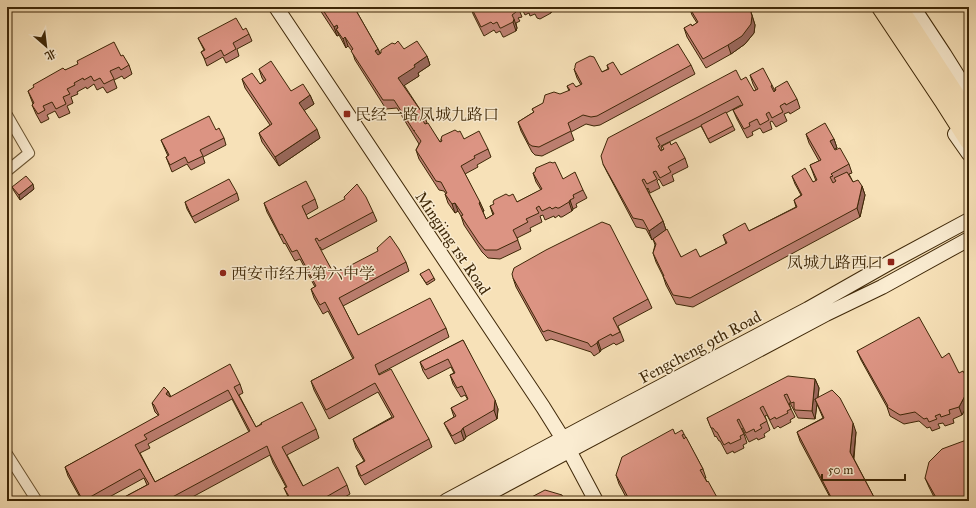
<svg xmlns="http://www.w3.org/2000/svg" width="976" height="508" font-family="'IM FELL Great Primer','Noto Serif SC',serif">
<rect width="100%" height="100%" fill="#f7e1b8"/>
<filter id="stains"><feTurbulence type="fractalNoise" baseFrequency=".005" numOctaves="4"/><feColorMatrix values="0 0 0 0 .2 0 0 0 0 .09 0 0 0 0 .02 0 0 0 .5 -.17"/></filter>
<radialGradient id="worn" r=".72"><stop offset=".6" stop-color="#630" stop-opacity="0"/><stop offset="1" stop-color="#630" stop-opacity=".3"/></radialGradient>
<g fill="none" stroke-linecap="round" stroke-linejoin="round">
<defs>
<path id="street" d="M7 115 29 153 7 171
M7 454 37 501"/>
<path id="secondary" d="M276 7 543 407 563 439 596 501
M913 7 944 54 969 94
M955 134 969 154
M446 501 584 427 808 309 891 262 969 220
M475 501 826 314 882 287 969 239"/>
<path id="highway" d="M881 7 943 100 969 141
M898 7 969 116"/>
</defs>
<use href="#street" stroke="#6c5633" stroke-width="12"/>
<use href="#secondary" stroke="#3e2707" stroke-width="16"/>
<use href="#highway" stroke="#3e2707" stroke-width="20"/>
<use href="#street" stroke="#faecd1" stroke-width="10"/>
<use href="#secondary" stroke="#faecd1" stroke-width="14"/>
<use href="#highway" stroke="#f7e1b8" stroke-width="18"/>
</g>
<path fill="#bd7f71" stroke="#3e2707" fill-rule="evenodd" d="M318 7H354L378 49 380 53 404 49 427 56 430 65 418 73 419 76 404 85 425 117 427 123 440 142 441 141V139H464L488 149 491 157 477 165 478 167 465 174 484 211 483 212 486 219 493 215 490 206 517 202 541 190 536 182 533 173 563 179 583 190 587 198 576 204 577 207 573 209 572 211 562 217H560L559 215 555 218 554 216 545 220 543 215 540 216 542 222 530 228 531 231 517 238 521 249 500 259 488 258 482 252 464 225 461 216 458 211 455 213 448 203 445 194H446L444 191 439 190 419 159 416 150 419 144 397 108 386 109 355 60 352 51 348 46 346 48 339 35 337 36Z
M471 7H518L522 17 518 18 520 21 516 23 517 28 516 31 504 37H503L500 31 496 33 494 30 484 36 473 14Z
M521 7H550L552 11 551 13 540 19 537 18 535 14 530 16 529 13 525 15Z
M689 7 750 9 755 25 754 33 745 44 731 54 706 68 687 37 684 28 692 26 697 23 692 15Z
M243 30 249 34 252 41 237 49 239 56 226 63 223 57 207 66 204 58 201 52 204 50 198 38Z
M121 56 129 65 132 74 124 79 122 76 114 80 117 88 107 93 103 87 97 90 94 84 87 89 86 87 77 92 78 94 71 97 73 103 67 106 70 113 59 118 55 111 47 115 49 119 41 123 36 114 32 105 33 104 28 91 65 70Z
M607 65 621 75 691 65 695 74 600 125 594 126 586 124 571 132 574 140 542 156 535 155 532 152 521 131 518 122 534 112 532 109 569 91 567 86 576 87 581 85 577 78 574 69 602 72 608 69Z
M259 69 291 91 310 95 314 104 304 110 320 138 279 166 262 142 259 133 270 125 245 88 242 79 260 84 264 81 262 78Z
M750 75 772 85 775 91H776L775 88 797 99 800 108 790 114 789 112 784 114 787 121 776 127 772 121 770 122 772 129 763 133 760 128 752 132 753 135 747 138 737 119 733 110 742 106 741 105 726 113 735 130 710 143 701 126 661 146 662 150 671 145 685 158 688 167 672 175 674 181 663 186 659 179 657 181 660 188 650 193 648 188 647 189 663 221 666 230 681 257H700L726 244 723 235 749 231 796 207 794 200 801 195 795 184 792 176 813 182 816 181 810 165 819 161 809 143 806 134 834 139 837 148 834 149 849 164 852 173 849 174 853 182 862 186 865 195 860 217 693 307 676 304 666 285 663 276 656 262 653 253 655 245 653 239 652 240 646 229 636 227 607 172 603 164 741 80 754 91 756 90 753 84Z
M216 130 224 138 226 145 203 157 205 163 191 170 187 164 172 172 166 157 168 156 164 147 161 140Z
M12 187 34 189 20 200 14 191Z
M237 193 239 200 195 223 187 209 185 202Z
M315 199 318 208 306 215 308 219 373 212 377 221 322 250 320 247 319 248 334 274 406 262 409 271 343 306 358 335 446 328 449 337 379 374 429 439 432 447 365 485 359 475 356 466 364 461 356 448 353 439 392 417 378 392 329 419 314 390 311 381 353 359 328 311 323 314 314 298 311 289 315 287 300 259 295 261 285 243 284 244 267 212 264 203Z
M420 274 434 278 435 280 427 285Z
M513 278 648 299 652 308 618 326 624 341 616 345 614 343 601 350 600 352 594 356 591 352 551 339 546 341 516 287Z
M463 340 498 409 497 419 466 437 464 440 455 444 448 431 444 423 454 417 451 408 468 400 465 395 461 397 453 384 450 375 454 373 451 367 428 379 423 371 420 362Z
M857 351 942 358 969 382V402L962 415 953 419 954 423 945 426 943 423 938 424 940 428 932 431 930 427 927 428 919 421 904 424 890 416 887 407 861 360Z
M815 379 819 388 818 398 856 432 854 459 876 501H832L800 441 797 432 823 418 817 404 815 419 798 418 790 403H789L791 409 795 417 790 420 791 422 780 428 778 426 774 429 767 415 765 416 770 430 764 434 765 437 758 440 757 438 749 442 742 428 741 429 744 434 747 443 743 445 744 448 734 453 733 451 727 454 720 441H719L716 436 715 437 707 418Z
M240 384 243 393 239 395 256 427 261 424V423L316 429 319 438 287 455 303 486 347 485 350 494 338 501H290L284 488 286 487 273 463 270 455 185 501H117L147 485 144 478 102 501H82L68 476 65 467 159 416 155 412 152 403 168 391 171 397ZM232 399 249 432 155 482 140 453 150 448 148 444Z
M675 434H684L703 469 706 478H705L719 501H628L619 484 616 475Z
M925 478 969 501H936L929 487Z"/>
<path fill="#9a685c" stroke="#3e2707" d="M549 7H550L552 11 551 13Z
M750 9 755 25 754 33 745 44 731 54 728 45Z
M514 19 517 28 516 31 513 22Z
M337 25 340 34 336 29 339 35 337 36 334 27Z
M345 37 348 46 346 48 343 39Z
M378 49 382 58 378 60 375 51Z
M427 56 430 65 418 73 419 76 402 87 398 78 414 65Z
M310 95 314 104 302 112 299 103Z
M317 129 320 138 279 166 275 157Z
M834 139 837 148 833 150 830 141Z
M33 184 34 189 20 200 19 195Z
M862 186 865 195 860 217 857 208Z
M570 200 573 209 572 211 569 202Z
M480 202 484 211 482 212 479 203Z
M455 203 458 211 455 213 452 204Z
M663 221 666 230 652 240 649 231Z
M598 341 601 350 600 352 597 343Z
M815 379 819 388 817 403 815 399 817 404 815 419 812 411Z
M968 390 969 394V402L962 415 959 407Z
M168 391 172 400 166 394Z
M495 400 498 409 497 419 494 410Z
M853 423 856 432 853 461 850 452Z
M463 428 466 437 464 440 461 431Z"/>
<path fill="#dc9483" stroke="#3e2707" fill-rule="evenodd" d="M321 7H354L378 49 375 51 378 55 381 53V50L392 43 395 44 398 41 404 49 417 41 427 56 414 65 415 67 398 78 425 117 422 119 425 124 428 123 440 142 442 141 441 139 442 136 455 130 458 132 460 131 464 139 479 131 488 149 474 156 475 158 461 166 480 202 479 203 486 219 494 214 490 206 494 204 493 202 494 200 506 194 509 196 513 194 517 202 542 189 533 173 535 172 536 168 550 162 553 163 555 162 563 179 575 172 583 190 573 195 574 198 570 200 569 202 559 208H557L556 207 552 209 550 207 542 211 539 206 536 208 539 213 526 219 528 222 513 230 518 240 497 250H485L479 243 461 216 463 215 455 203 452 204 445 194 447 193 441 182 436 181 416 150 421 141 414 131V130V131L394 100H383L351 51 353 49 345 37 343 39 336 29 338 28 337 25 334 27Z
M471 7H518V8L515 10 516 12 512 15 514 19 513 22 501 28H500L497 22 493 24 491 22 481 27Z
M533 7H542L536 10 534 9Z
M689 7H749L750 9 752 16 751 24 742 36 728 45 703 59 684 28 691 24 692 26 698 22Z
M236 18 243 30 246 28 249 34 233 43 236 49 224 56 221 50 205 59 201 52 205 50 198 38Z
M114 42 121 56 123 55 129 65 121 70 119 67 110 71 114 79 104 84 100 78 94 81 91 76 84 80 83 78 74 83 75 85 67 89 70 94 63 97 66 104 56 109 52 102 43 106 45 110 38 114 32 105 34 103 28 91 34 87 33 85 63 68 65 70 78 64 77 61Z
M678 44 691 65 597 116 591 117 583 115 568 123 571 131 539 147 532 146 529 144 518 122 534 112 532 109 543 103 545 95 554 92 560 94 570 90 567 86 573 83 576 87 582 84 574 69 575 68V66L576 63 590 56 594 57 602 72 609 69 607 65 613 62 621 75Z
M271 61 291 91 303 84 310 95 299 103 317 129 275 157 259 133 272 124 242 79 252 73 260 84 266 80 259 69Z
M763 68 772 85 771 86 774 92 776 90 775 88 787 81 797 99 786 105 785 103 780 106 783 112 772 118 769 112 766 114 769 120 760 125 757 119 749 123 750 126 744 129 733 110 743 105 738 96 698 117 656 138 660 145 658 146 661 151 664 149 662 146 670 142 671 145 676 142 685 158 668 167 671 172 660 178 656 171 653 172 657 179 647 184 644 179 642 180 663 221 649 231 643 220 633 218 603 164 601 156 608 138 736 70 741 80 746 77 754 91 758 89 750 75Z
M726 112 733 126 708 139 701 125Z
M209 116 216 130 219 128 224 138 200 150 203 156 188 163 185 157 170 165 166 157 169 155 161 140Z
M825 123 834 139 830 141 835 150 840 148 849 164 831 174 833 176 830 177 833 183 836 181 834 178 847 172 853 182 858 180 862 186 857 208 690 298 673 295 663 276H664L653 253 656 244 653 239 667 229 681 257 696 249 700 257 727 243 723 235 745 223 749 231 797 207 794 200 802 195 792 176 805 168 813 182 817 180 810 165 821 160 806 134Z
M26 176 33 184 19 195 12 187Z
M229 179 237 193 192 217 185 202Z
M306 181 315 199 302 206 308 219 345 199 344 197 357 184 366 197 373 212 319 241 317 238 315 239 334 274 378 251 377 248 390 236 399 249 406 262 339 298 358 335 430 298 446 328 375 365 379 375 391 369 429 439 361 476 356 466 365 461 353 439 394 417 375 383 326 410 311 381 354 358 325 302 320 305 311 289 316 286 297 250 292 252 282 234 280 235 264 203Z
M602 222 610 225 648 299 613 318 620 332 612 336 611 334 598 341 597 343 591 347 588 343 548 330 543 332 513 278 512 274 514 268 546 250Z
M429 269 434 278 426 283 420 274Z
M919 317 942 358 949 353 959 373 963 371 969 382V388L967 389 968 390 959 407 949 410 950 414 941 417 940 414 935 416 937 419 929 422 927 418 924 419 915 412 900 415 887 407 888 406 857 351Z
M463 340 495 400 494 410 463 428 461 431 452 436 444 423 456 416 451 408 468 399 462 386 457 388 450 375 455 373 448 359 425 370 420 362Z
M230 364 240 384 234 387 256 427 262 424 261 423 302 402 316 429 282 447 303 486 338 467 347 485 319 501H295L292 497 290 498 284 488 287 487 270 454 267 446 165 501H117L149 484 140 469 83 501 65 467 159 415 154 405 152 403 164 387 168 391 166 394 170 397ZM228 390 250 431 155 482 135 445 147 439 144 435Z
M788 376 815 379 812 411 795 410 794 408V402L791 403 787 394 784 395 791 409 787 411 788 413 776 419 775 417 770 420 763 406 760 408 767 421 760 425 762 428 755 432 754 429 746 433 739 419 737 420 744 434 740 436 741 439 730 444 729 442 724 445 717 432H716L713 428H711L707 418Z
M832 390 840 398 853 423 850 452 876 501H833L797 432 824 418 815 399Z
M673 429 675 434 682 430 684 434 682 435 684 439 686 437 703 469 700 470 707 482 708 481 719 501H630L616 475 622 457Z
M969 439V501H938L925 478 929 462 942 449Z
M545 490 562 495 565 501H524Z"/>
<g fill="#8f2418" stroke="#faecd1" stroke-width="1.5">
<rect x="343" y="110" width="8" height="8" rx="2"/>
<rect x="887" y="258" width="8" height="8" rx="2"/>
<circle cx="223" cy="273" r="4"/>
</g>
<g text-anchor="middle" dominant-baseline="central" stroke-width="3" stroke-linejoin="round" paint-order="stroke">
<g font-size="16" fill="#3e2707" stroke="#faecd1" text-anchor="start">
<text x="355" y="114">民经一路凤城九路口</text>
<text x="883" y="262" text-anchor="end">凤城九路西口</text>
<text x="231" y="273">西安市经开第六中学</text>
</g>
<g font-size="16" fill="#3e2707" stroke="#faecd1">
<text transform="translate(453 243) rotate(56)">Mingjing 1st Road</text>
<text transform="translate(700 347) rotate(-28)">Fengcheng 9th Road</text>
</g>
</g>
<rect width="976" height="508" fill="none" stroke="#f7e1b8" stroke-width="24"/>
<rect x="8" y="8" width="960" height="492" fill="none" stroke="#3e2707" stroke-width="2"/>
<rect x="12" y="12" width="952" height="484" fill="none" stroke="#3e2707"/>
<g transform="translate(46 46) rotate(152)" stroke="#faecd1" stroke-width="3" paint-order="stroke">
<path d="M0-3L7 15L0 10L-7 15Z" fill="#3e2707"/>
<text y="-6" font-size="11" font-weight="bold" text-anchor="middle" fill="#3e2707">北</text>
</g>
<path d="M822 474v6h83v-6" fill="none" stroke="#3e2707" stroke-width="2"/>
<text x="828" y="474" font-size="12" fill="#3e2707" stroke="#faecd1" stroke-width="3" paint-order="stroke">50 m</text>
<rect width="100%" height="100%" filter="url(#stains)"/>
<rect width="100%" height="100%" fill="url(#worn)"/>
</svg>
